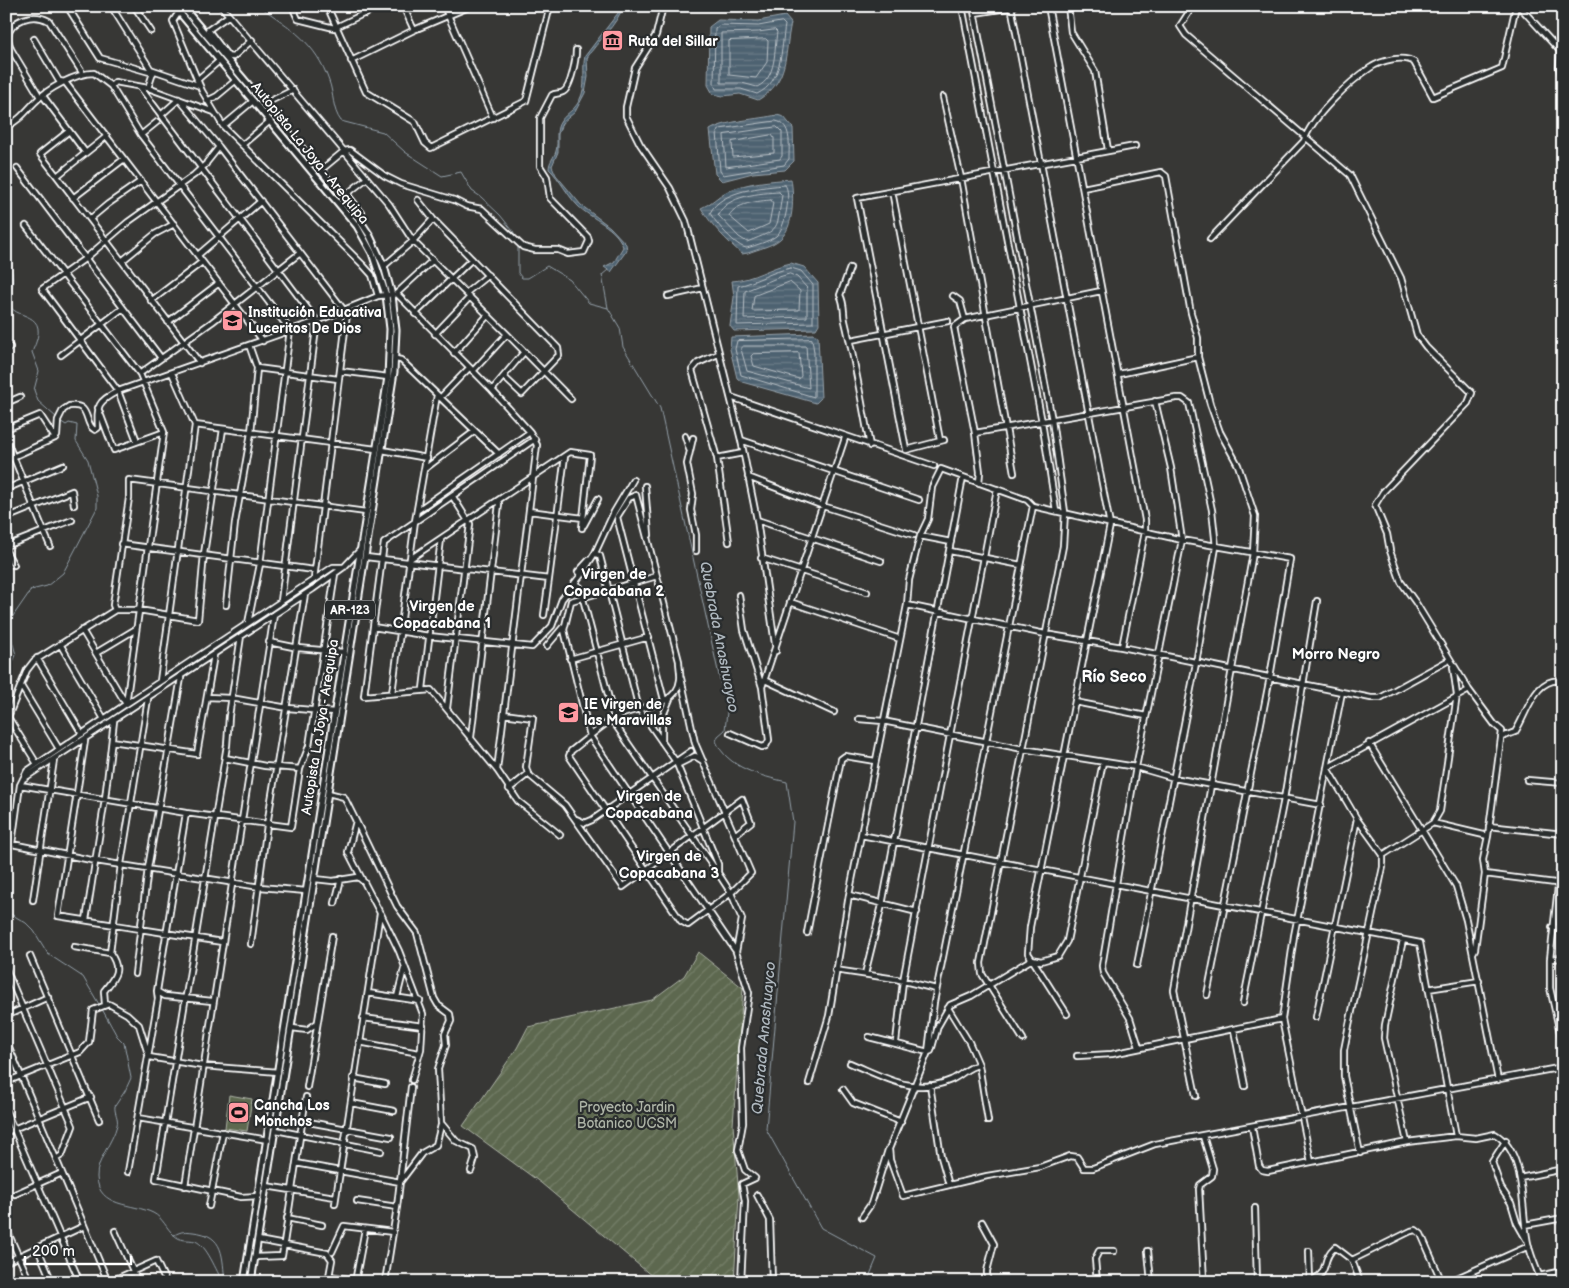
<svg xmlns="http://www.w3.org/2000/svg" width="1569" height="1288" font-family="'Balsamiq Sans',sans-serif">
<defs>
<pattern id="garden-furrows" width="10" height="10" patternUnits="userSpaceOnUse" patternTransform="scale(1.25)"><rect width="10" height="10" fill="#5d684f"/><path d="M-1 1l2-2M0 10L10 0M9 11l2-2" fill="none" stroke="#757f69"/></pattern>
<pattern id="water-rules" width="6" height="5" patternUnits="userSpaceOnUse" patternTransform="scale(1.25)"><rect width="6" height="5" fill="#4e6271"/><path d="M0 2.5h6" fill="none" stroke="#697a86"/></pattern>
</defs>
<rect width="100%" height="100%" fill="#373735"/>
<filter id="ink" filterUnits="userSpaceOnUse"><feTurbulence type="fractalNoise" baseFrequency=".02" numOctaves="2"/><feDisplacementMap in="SourceGraphic" scale="10" xChannelSelector="R" yChannelSelector="G"/><feConvolveMatrix kernelMatrix="1 2 1 2 8 2 1 2 1" color-interpolation-filters="sRGB"/></filter>
<g filter="url(#ink)">
<path fill="url(#garden-furrows)" stroke="#aeb4a7" d="M698 952 743 988 733 1125 739 1196 734 1282H659L541 1183 463 1126 517 1048 528 1027 652 1000 684 976Z"/>
<path fill="#5d684f" stroke="#aeb4a7" d="M229 1095 252 1099 247 1131 225 1128Z"/>
<path fill="url(#water-rules)" stroke="#95a1aa" d="M621 6H623C617 26 597 41 587 58L588 77 585 93 575 112 562 123 558 134V152L552 166 556 175 581 205 610 227 626 244 627 250 611 272 604 267 614 262 623 247C617 227 591 219 578 206 567 195 560 179 549 169 549 161 554 158 556 151 559 141 554 130 561 121 569 110 576 111 582 94 586 81 582 69 585 56L618 13Z
M785 16 791 23C784 54 790 81 758 100L740 94 723 96 713 94 708 85 709 27 718 20 758 21Z
M777 115 784 117 793 128 794 161 785 170 753 173 722 181 715 174 710 130C724 121 759 119 777 115Z
M791 179C794 196 794 228 780 239 772 246 758 249 748 253L742 254C726 240 712 226 701 208 712 204 718 195 728 191 748 182 770 181 791 179Z
M791 263 804 267 818 283 819 324 816 329 734 331 730 326 734 297 732 281C753 280 770 267 791 263Z
M813 334 818 336 821 398 816 403 742 382 737 378 730 349 731 337Z"/>
<g fill="none" stroke-linecap="round" stroke-linejoin="round">
<path stroke="#b8c0c6" stroke-width="1" d="M782 22 785 25C781 49 783 82 757 94L741 89H716L714 84 715 29 720 25 758 26Z
M775 30 777 32C774 50 777 78 757 87L742 83H721V33L758 32Z
M766 39 768 41 767 62 756 78 729 75V41Z
M776 121C792 124 789 145 789 159L784 165 723 175 720 171 717 132 721 129Z
M777 127 782 132V156L780 159 726 167 724 135Z
M772 135 774 138V153L733 157 732 142Z
M785 185C792 192 785 230 776 236 768 242 756 245 747 248 737 248 715 222 710 213 721 190 763 187 785 185Z
M779 192 782 195C776 231 782 228 747 242L739 237 718 215C727 195 761 193 779 192Z
M771 200 773 203 769 224 749 233 729 216C735 203 759 201 771 200Z
M791 268 801 271 813 285V323L737 325 738 286C757 282 772 271 791 268Z
M790 274 797 277 807 288V317L744 319 745 291 779 277Z
M790 282 800 291 799 310 752 311 754 296Z
M812 339 814 352V397L741 375 735 349 737 341Z
M744 346H806L809 388 747 371 741 349Z
M799 353 801 376 799 379 754 366 751 356 753 354Z"/>
<path stroke="#95a1aa" stroke-width="1" d="M259 6C291 28 316 43 329 81 334 94 332 109 341 121L383 132 405 152 442 176 461 172 472 191 481 197 500 215 513 231 517 239
M6 229V243
M518 245V273L522 278H528L547 266 570 280 589 303 608 308
M6 257C11 267 14 275 12 286 11 291 9 297 9 302 11 322 54 307 32 352L39 371 34 390 38 401 57 418
M608 270 602 275 608 308 620 328 623 347 660 408 727 712 725 730 718 736 716 741C727 768 761 776 787 782L793 822 766 1129 821 1228 877 1258 867 1282
M6 678 16 655 10 633 11 619 31 590 47 586 63 573 97 508V496L88 460 76 441 77 425 69 423 66 425 60 421
M6 911 26 923 34 931 48 954 83 977 100 1006
M102 1009 117 1036 124 1043 131 1078 125 1091 115 1106C114 1113 119 1118 117 1125 113 1142 96 1161 97 1177 98 1208 133 1203 153 1213 163 1218 166 1228 174 1235 181 1242 188 1239 195 1241 207 1245 216 1271 223 1282
M174 1235C182 1231 185 1231 193 1232 225 1235 222 1257 225 1282"/>
<defs>
<path id="minor" d="M67 6 100 58 153 73
M111 6 153 73
M134 6 151 31
M221 6 389 204 413 241 507 334 473 371
M292 6 298 19 334 28 380 6
M327 6 366 92 415 122 425 143 431 148 526 101 550 6
M362 6 366 14
M403 6 414 30
M444 6 493 118
M663 6 656 35 635 68 626 107V116L640 144 670 188 686 221 741 440 757 520 776 651
M962 6 1042 422 1056 511
M973 6 1052 420 1065 512 1063 546 981 963 982 974 1023 1039
M1048 6 1145 520V532L1122 647
M1068 6 1071 32 1095 71 1108 150
M1193 6 1180 26 1186 35 1350 175 1401 278 1417 335 1426 347 1472 393 1468 403 1383 492 1375 505 1387 534 1390 551 1401 582 1416 603 1469 690 1495 725 1502 731 1488 836 1433 823
M1519 6 1560 51 1559 67 1563 83
M179 12 173 21 202 91 223 126 363 265 372 275 378 296
M975 13 1013 7
M34 39 59 81 65 82 263 341
M227 55 208 30 228 16
M225 56 233 57 252 40
M351 61 414 30 471 6
M150 69 200 86
M197 80 219 61
M140 87 317 321 281 601
M148 88 153 73
M43 96 85 152
M40 97 11 49 7 37C12 19 33 12 49 21L83 74
M943 97 961 178 1014 473
M207 101 217 96 235 81
M264 104 293 90
M214 112 148 88 115 82 111 86 141 135 290 330 260 564 248 623
M161 115 179 99 219 147 347 314 314 579
M223 126 253 101
M6 127C21 119 24 113 35 102 47 89 76 73 94 73L111 86
M69 131 40 154 200 363
M141 135 157 122
M242 145 270 121
M207 162 219 147
M17 168 161 358
M321 170 344 151 350 150 385 176 401 184 454 200 466 206 482 209 523 247 535 250H558L568 254 584 252 589 241 588 237 550 198 547 177 540 166V118L552 95C555 93 560 94 563 92 571 88 576 59 576 50
M57 176 107 136
M1083 188 1161 172 1166 176 1191 313 1198 338V357L1210 404 1220 432 1238 465 1255 516 1253 553 1174 990 1196 1096
M892 191 940 440
M73 198 124 159
M418 200 433 219 558 348 559 355 522 394 504 377
M362 213 347 194 367 178
M90 219 108 204 141 181
M26 226 140 374 164 432 126 704 27 771 20 785 12 844 96 861 260 887 306 891
M1210 239 1304 141C1311 118 1350 81 1370 68 1382 60 1403 55 1414 62L1433 97 1502 68 1516 6
M198 255 261 201
M122 261 155 234 174 224
M384 266 413 241 433 219
M850 268 840 295C845 304 843 312 845 321 855 362 862 404 870 446
M466 293 488 275
M396 294 433 260
M397 294 492 390 530 432 537 445 497 770
M668 296 703 288
M953 296 960 301 965 319
M151 301 202 262
M415 314 472 259
M6 321H7
M168 322 219 283
M435 334 470 297
M507 334 571 399
M851 340 948 321
M6 348 10 347
M454 353 488 315
M718 354 698 363 692 370 717 458 729 542
M61 355 123 308
M396 359 401 360 499 454
M257 368 338 379
M340 371 388 377
M142 372 212 322 300 253
M172 373 195 425 376 449
M1119 374 1198 357
M492 390 524 352
M731 397 934 466
M440 398 469 368
M6 403 20 397
M98 408 114 450 164 432
M6 429 40 415 55 438
M975 433 954 327 965 319 1101 291
M685 436 689 449
M693 438 687 464 693 494 691 510 696 535V551
M6 439 50 546
M535 439 384 543 364 696 431 690 497 770 518 801 560 835
M741 440 919 500
M137 441 118 391 42 289 86 258 128 222 194 175 206 164
M906 449 857 198 1135 146
M382 450 427 458
M906 450 944 440
M717 458 743 453
M6 460 55 438 57 436 58 420 63 410 69 406C92 403 83 424 95 430L98 428C97 405 97 402 118 391L317 321 378 296 388 295
M426 468 475 431
M748 477 823 506 914 535
M633 480 614 512 595 553 600 556 639 709 676 762 718 864V872
M979 483 980 472 975 433 1176 398H1182L1189 403 1212 510 1216 547 1196 663 1137 965
M645 486 649 535
M6 489 63 465
M1033 506 934 1002 928 1052 889 1149 890 1160 903 1196 987 1176 1040 1167 1070 1156 1077 1157 1084 1168H1093L1155 1144 1563 1067
M418 510 530 432
M529 511 583 518
M6 518 72 491 74 505
M757 520 881 561
M584 525 598 499
M920 536 951 542
M121 544 314 570
M6 546 72 520
M6 551 14 565
M950 551 1021 565
M366 557 549 579 544 615
M761 558 867 592
M410 559 570 452 590 455 582 528
M578 572 589 560
M657 576 571 601 564 630 590 736 735 950
M549 579 565 456
M575 584 580 587 614 718
M739 595 744 630 762 687
M790 602 900 639
M226 605 235 523 251 433 257 368 249 345
M907 605 1045 634 1122 647 1371 698H1380L1449 660
M115 610 113 605 129 498V480L366 512
M373 627 429 636 532 647 552 626 562 599 581 575 595 553
M82 630 126 704 333 567H344
M241 636 229 716 227 745 156 1179 241 1197 259 1196
M269 642 298 648 343 652
M60 644 104 719
M547 646 563 627
M96 653 136 629
M37 658 82 734
M570 659 649 637
M765 680 834 712
M160 681 195 425
M21 686 59 749
M423 689 441 539
M392 693 415 521 437 395
M207 697 231 698 288 708 334 712
M664 700 617 517 629 498 636 495 679 661C679 667 681 674 680 680 677 709 633 706 614 718 599 728 585 740 571 751L569 756 681 921 688 925 731 893 751 873 695 743 681 678
M1075 702 1146 716
M447 708 470 524 453 497
M504 714 533 718 526 767 528 774 565 805 623 887 742 799 751 822 736 834
M859 719 883 721 1023 749 1136 767 1174 778 1321 805
M612 720 718 873 731 893 742 919 736 952 749 993 741 1048 743 1123 738 1150 745 1170 755 1178 742 1184 745 1201 741 1282
M730 733 762 747 766 746 769 740 762 687 845 438
M471 737 499 504 498 501
M1502 737 1515 732C1527 714 1535 675 1563 681
M85 741 58 916 222 942
M112 741 197 754 214 655
M662 742V718L670 699
M1369 743 1456 886 1466 920 1498 1080
M225 758 265 766 300 769
M37 764 8 717 27 670 34 661 115 610H139L198 620 204 554 223 429
M679 764 695 756 703 761
M23 779 313 589 344 567 360 550
M1527 780 1563 783
M20 785 186 813 291 827 300 769 309 746 335 574
M509 789 528 774
M328 793 344 797 356 821 348 852 362 879
M576 819 585 823 592 820 691 751
M356 821 397 906 417 933 434 998 438 1005 450 1014 451 1021 445 1034 446 1045 438 1069 441 1123 456 1141 473 1149 475 1158 471 1171
M1489 826 1563 834
M861 835 1420 943 1456 1136
M1563 842 1550 959V988L1563 1046
M1383 855 1357 819 1327 768 1469 690
M1485 874 1563 884
M315 879 333 881 358 877 364 882 380 913 335 1204
M849 895 917 912
M33 900 54 760
M335 903 341 879
M381 914 399 951 423 1014 421 1049 412 1080
M86 920 105 799 114 721
M1552 927 1563 929
M807 933 841 759 845 756 875 761
M1403 940 1385 1025 1384 1038 1407 1142
M251 944 267 825 305 594
M74 947 110 953
M1473 953 1475 949 1485 874 1483 860 1488 836
M30 956 99 1120
M1032 959 1041 961 1058 956 1067 941 1103 762
M1032 959 1067 1014
M1550 959 1563 958
M6 969 73 1126 62 1155 56 1159
M835 970 896 979 936 989
M135 974 148 868 181 678
M865 974 882 905 963 477
M1428 989 1479 981
M158 992 165 996 212 1001
M368 993 420 1001
M397 997 404 969
M1243 1003 1284 799 1317 601
M105 1004 104 991C115 977 122 970 110 953L121 864 148 699
M948 1008 969 1042 979 1065 988 1121
M6 1016 48 997
M1316 1017 1357 819
M363 1018 423 1026
M292 1028 307 1030 317 1023
M1234 1030 1245 1086
M869 1037 928 1052 931 1051 938 1026 950 1005 971 996 1032 959 1028 953 1030 927 1110 525 1011 6
M6 1040 108 1282
M359 1042 419 1053
M896 1042 903 981 997 489
M1139 1047 1130 1018 1103 973 1102 966 1136 767 1182 540 1171 468 1155 401
M1077 1056 1112 1054 1282 1019
M850 1063C884 1077 914 1096 951 1080 961 1076 968 1066 979 1065
M353 1078 385 1084
M6 1082 80 1052 89 1042 93 1010 109 1004 127 1014 139 1025 149 1057 203 1066 278 1072
M809 1083 829 1016 849 895 907 605 909 580 920 536 928 519 932 487 941 469 1027 500 1033 506 1182 540 1290 559 1270 677 1207 995
M930 1085 941 1157 949 1185
M307 1087 332 936
M843 1089 853 1103 901 1122
M351 1103 394 1111
M6 1111 80 1282
M138 1118 268 1140
M303 1121 391 1137
M1252 1127 1259 1166 1262 1170 1268 1171 1407 1142 1456 1136 1476 1138 1495 1134C1526 1152 1521 1206 1527 1238 1529 1252 1536 1268 1542 1282
M276 1130 381 1151
M6 1132 91 1097
M1203 1136 1213 1169 1212 1176 1200 1185 1199 1189 1204 1282
M1506 1140 1492 1162 1501 1188 1511 1203 1517 1223 1526 1239
M1360 1153 1344 1076V1050L1349 1025 1383 867V855L1433 823 1440 811 1457 695 1453 667
M1311 1162 1282 1019 1294 936 1342 692
M296 1163 400 1182 422 1153 436 1145 441 1125
M128 1172 158 999 157 991 186 813
M1520 1178 1563 1169
M185 1186 274 615
M266 1186 335 1197
M15 1194 62 1173
M757 1195 770 1220 772 1282
M357 1201 397 1207
M209 1206 223 1132
M1255 1208 1257 1282
M862 1217 871 1204 888 1150
M287 1218 322 1225
M982 1222 994 1244 987 1271V1282
M1525 1225 1563 1218
M6 1228 30 1282
M115 1231 138 1282
M258 1240 327 1253 332 1260 328 1282
M38 1249 52 1282
M1148 1251 1151 1282
M1309 1251 1310 1282
M332 1252 344 1226 393 1232
M255 1257 282 1256 306 1097
M1352 1260 1360 1282
M6 1262 84 1226
M329 1276 369 1282
M1539 1276 1563 1271
M109 1282 156 1261 166 1282
M355 1282 365 1229
M385 1282 397 1207 411 1087
M1097 1282 1095 1259 1099 1251H1114
M1299 1282C1335 1278 1317 1263 1335 1247L1352 1260 1411 1231 1416 1230 1421 1234 1442 1282
M1448 1282 1529 1246"/>
<path id="major" d="M174 6 357 226 372 253 386 295 390 329 388 377 244 1282
M182 6 349 204 369 234 384 266 392 295 396 330 394 372 251 1282"/>
</defs>
<use href="#minor" stroke="#fff" stroke-width="8"/>
<use href="#major" stroke="#fff" stroke-width="9"/>
<use href="#minor" stroke="#2a2d2e" stroke-width="4.5"/>
<use href="#major" stroke="#2a2d2e" stroke-width="5"/>
</g>
</g>
<defs>
<symbol id="museum-square" viewBox="-11 -11 22 22"><rect x="-9" y="-9" width="18" height="18" rx="4" fill="#ff9aa2" stroke="#2a2d2e"/><path d="M0-6L6-3V-2H-6V-3ZM-5-1h2V3h-2ZM-1-1h2V3h-2ZM3-1h2V3H3ZM-6 4H6V6H-6Z" fill="#111"/></symbol>
<symbol id="school-square" viewBox="-11 -11 22 22"><rect x="-9" y="-9" width="18" height="18" rx="4" fill="#ff9aa2" stroke="#2a2d2e"/><path d="M0-5L7-2L0 1L-7-2ZM-4 1L0 2.5L4 1V4Q0 6-4 4Z" fill="#111"/></symbol>
<symbol id="stadium-square" viewBox="-11 -11 22 22"><rect x="-9" y="-9" width="18" height="18" rx="4" fill="#ff9aa2" stroke="#2a2d2e"/><path d="M0-5a6.5 5 0 1 0 0 10a6.5 5 0 1 0 0-10ZM-3.5-1.8h7v3.6h-7Z" fill="#111"/></symbol>
</defs>
<g fill-rule="evenodd">
<use href="#museum-square" x="600" y="28" width="25" height="25"/>
<use href="#school-square" x="220" y="308" width="25" height="25"/>
<use href="#school-square" x="556" y="700" width="25" height="25"/>
<use href="#stadium-square" x="226" y="1100" width="25" height="25"/>
</g>
<g text-anchor="middle" dominant-baseline="central" stroke-width="4.5" stroke-linejoin="round" paint-order="stroke">
<rect fill="#2a2d2e" stroke="#bfc0c0" stroke-width="1" x="325" y="600.5" width="50" height="19" rx="4"/>
<g font-size="12" font-weight="bold" fill="#fff">
<text x="350" y="610">AR-123</text>
</g>
<g font-size="14" font-weight="bold" fill="#fff" stroke="#2a2d2e" text-anchor="start">
<text x="628" y="41">Ruta del Sillar</text>
<text x="248" y="312">Institución Educativa<tspan x="248" dy="16">Luceritos De Dios</tspan></text>
<text x="584" y="704">IE Virgen de<tspan x="584" dy="16">las Maravillas</tspan></text>
<text x="254" y="1105">Cancha Los<tspan x="254" dy="16">Monchos</tspan></text>
</g>
<g font-size="14" fill="#fff" stroke="#2a2d2e">
<text transform="translate(310 153) rotate(51)">Autopista La Joya - Arequipa</text>
<text transform="translate(320 727) rotate(-81)">Autopista La Joya - Arequipa</text>
</g>
<g font-size="14" fill="#aeb4a7" stroke="#2a2d2e">
<text x="627" y="1107">Proyecto Jardin<tspan x="627" dy="16">Botanico UCSM</tspan></text>
</g>
<g font-size="15" font-weight="bold" fill="#fff" stroke="#2a2d2e">
<text x="614" y="574">Virgen de<tspan x="614" dy="17">Copacabana 2</tspan></text>
<text x="442" y="606">Virgen de<tspan x="442" dy="17">Copacabana 1</tspan></text>
<text x="1336" y="654">Morro Negro</text>
<text x="649" y="796">Virgen de<tspan x="649" dy="17">Copacabana</tspan></text>
<text x="669" y="856">Virgen de<tspan x="669" dy="17">Copacabana 3</tspan></text>
</g>
<g font-size="15" font-style="italic" fill="#afb8bf" stroke="#2a2d2e">
<text transform="translate(719 637) rotate(79)">Quebrada Anashuayco</text>
<text transform="translate(764 1038) rotate(-85)">Quebrada Anashuayco</text>
</g>
<g font-size="16" font-weight="bold" fill="#fff" stroke="#2a2d2e">
<text x="1114" y="677">Río Seco</text>
</g>
</g>
<rect width="1569" height="1288" fill="none" stroke="#2a2d2e" stroke-width="25"/>
<rect x="12" y="12" width="1544" height="1263" fill="none" stroke="#fff" stroke-width="2" filter="url(#ink)"/>
<path d="M25 1256v8h106v-8" fill="none" stroke="#ffffff" stroke-width="2.5"/>
<text x="32" y="1256" font-size="15" fill="#ffffff" stroke="#2a2d2e" stroke-width="4" paint-order="stroke">200 m</text>
</svg>
